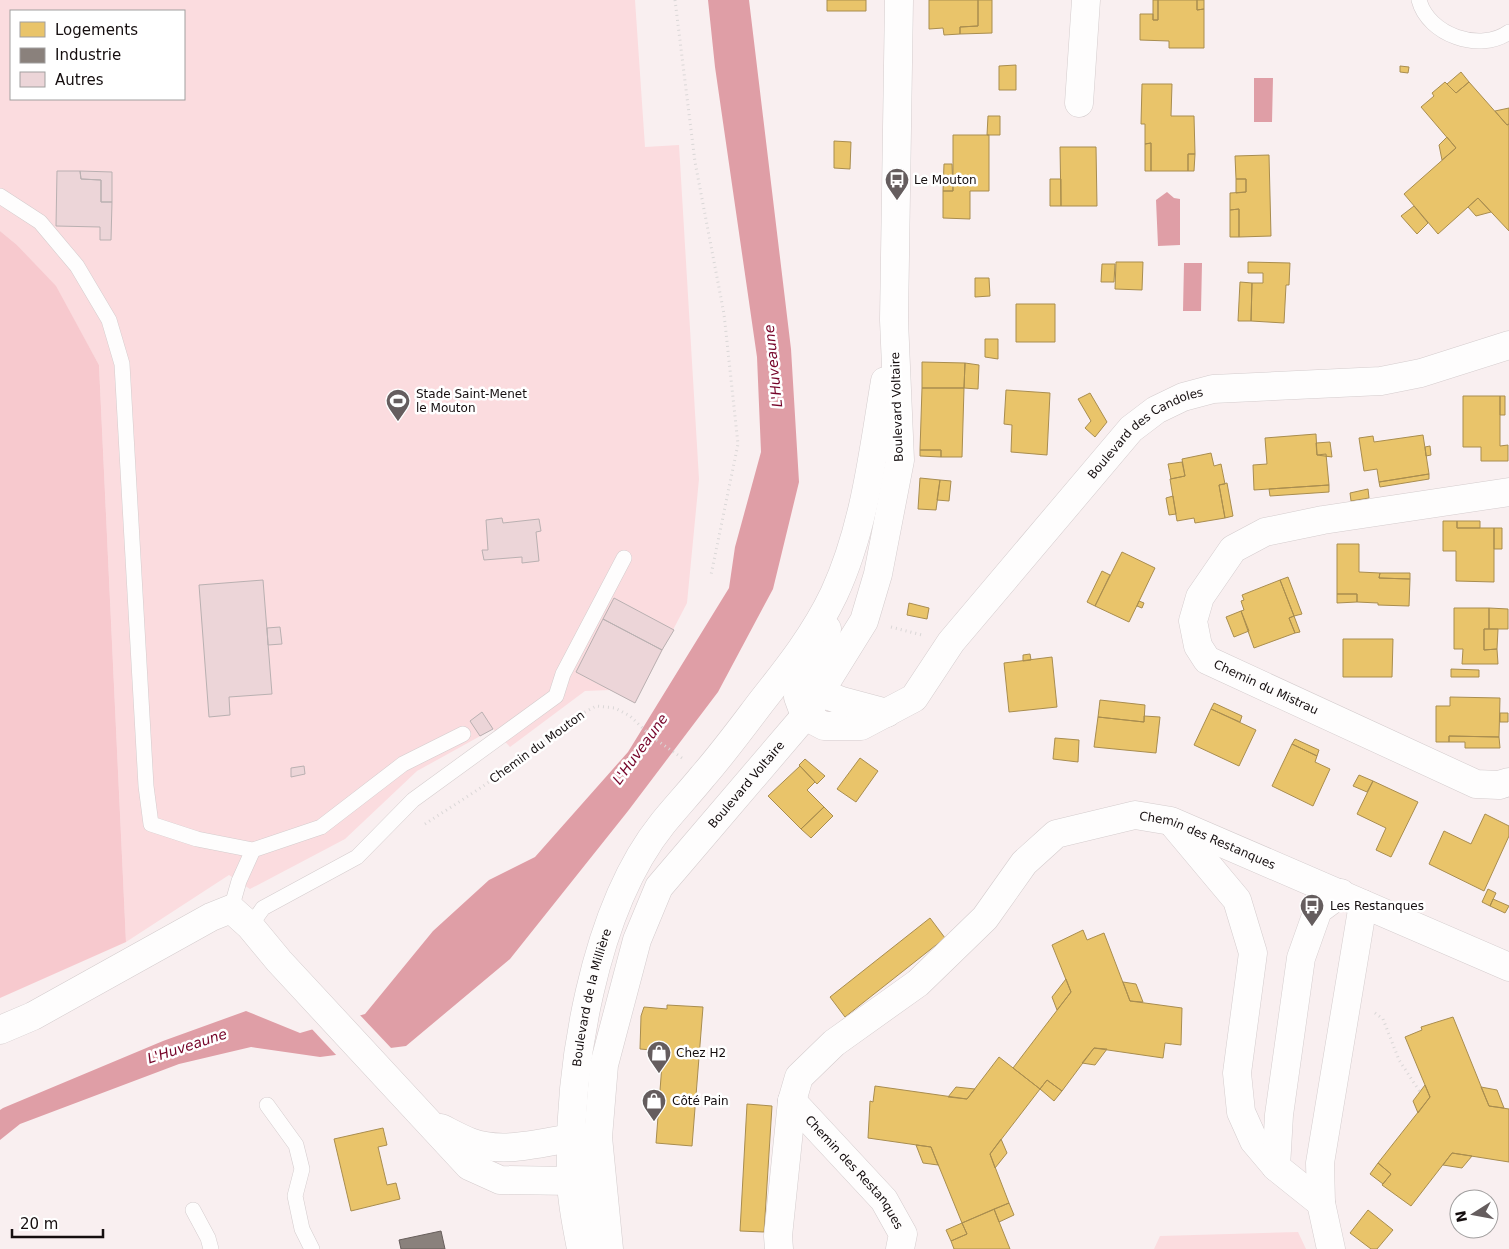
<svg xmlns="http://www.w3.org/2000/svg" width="1509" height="1249" font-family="'DejaVu Sans',sans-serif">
<rect width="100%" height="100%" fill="#f9eff0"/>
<path fill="#fbdcdf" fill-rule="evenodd" d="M0 0H635L645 147 679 145 699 479 687 603 635 703 610 690 585 691 510 747 493 729 417 771 345 839 250 889 229 875 126 942 99 365 55 286 17 245 0 231ZM11 11H184V99H11Z
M1298 1232 1306 1249H1154L1160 1236Z"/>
<path fill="#f7c9ce" d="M0 231 17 245 56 286 99 365 126 942 0 998Z"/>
<path fill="#df9ea6" d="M708 0H749L791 349 799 482 773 589 718 692 628 811 510 959 406 1046 320 1057 251 1047 179 1064 20 1124 0 1140V1110L3 1108 163 1041 246 1011 300 1033 365 1014 433 931 489 880 535 857 628 752 729 588 735 547 761 452 757 357 715 67Z
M1254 78H1273L1272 122H1254Z
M1167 192 1174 198 1180 199V245L1158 246 1156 200Z
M1184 263H1202L1201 311H1183Z"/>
<path fill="#f9eff0" d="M358 1013 393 1050 338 1057 310 1027Z"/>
<path fill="#e9c46a" stroke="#a98d4f" d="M827 0H866V11H827Z
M929 0H978V26L960 27V34L944 35 943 28 929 29Z
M978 0H992V33L960 34V27L978 26Z
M1153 0H1158V20H1153Z
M1158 0H1197V10L1204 9V48H1169V41L1140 40V14H1153V20H1158Z
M1197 0H1204V9L1197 10Z
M1016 65V90H999V66Z
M1400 66 1409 67 1408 73 1400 72Z
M1461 72 1469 82 1456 93 1447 84Z
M1445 82 1456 93 1469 82 1507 125 1509 124V231L1478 198 1438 234 1404 194 1456 148 1421 107 1434 96 1432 93Z
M1142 84H1172L1171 116H1194L1195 154H1188V171H1151V143L1145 144V124H1141Z
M1509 108V124L1507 125 1495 111Z
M988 116H1000V135H987Z
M953 135H989V191H970V219L943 218V191H953Z
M1447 137 1456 148 1442 160 1439 145Z
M834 141 851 142 850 169 834 168Z
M1151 143V171H1145V144Z
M1060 147H1096L1097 206H1061Z
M1188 154H1195L1194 171H1188Z
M1269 155 1271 236 1239 237V209L1230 210V193L1246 192V179H1236L1235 156Z
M944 164H952L953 191H943Z
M1050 179H1061V206H1050Z
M1236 179H1246V192L1236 193Z
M1478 198 1491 212 1476 216 1468 207Z
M1414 206 1428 223 1417 234 1401 216Z
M1239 209V237H1230V210Z
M1116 262H1143L1142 290 1115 289Z
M1248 262 1290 263 1289 285H1286L1284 323 1251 321 1252 283H1263V273H1248Z
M1102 264H1115L1114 282H1101Z
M975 278H989L990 296 975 297Z
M1240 282 1252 283 1251 321H1238Z
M1016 304H1055V342H1016Z
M985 339H998V359L985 357Z
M922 362 965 363 964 388H922Z
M965 363 979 365 978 389 964 388Z
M922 388H964L962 457H941V450H920Z
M1006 390 1050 393 1047 455 1011 452 1012 425 1004 424Z
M1090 393 1107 422 1095 437 1085 428 1091 421 1078 399Z
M1463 396H1500V446L1508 445V461H1481V447H1463Z
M1500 396H1505V415H1500Z
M1316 434 1317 455 1326 454 1329 485 1254 490 1253 465 1267 464 1265 438Z
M1423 435 1429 474 1379 482 1377 469 1364 471 1359 438 1373 436 1374 442Z
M1330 442 1332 457 1317 455 1316 443Z
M1430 446 1431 455 1426 456 1425 447Z
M920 450H941V457L920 456Z
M1211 453 1214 466 1221 464 1225 484 1219 485 1225 518 1195 523 1194 518 1177 521 1170 479 1185 476 1182 459Z
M1182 462 1185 476 1171 479 1168 464Z
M1429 474V479L1380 487 1379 482Z
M920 478 940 480 936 510 918 509Z
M940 480 951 481 949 501 937 500Z
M1227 483 1233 516 1225 518 1219 485Z
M1329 485V492L1270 496 1269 489Z
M1368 489 1369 498 1351 501 1350 493Z
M1173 496 1176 514 1169 515 1166 498Z
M1443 521H1457V528H1494V582L1456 581V551H1443Z
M1457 521H1480V528H1457Z
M1494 528H1502V549H1494Z
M1337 544H1359V572L1380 573 1379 578 1410 579 1409 606 1378 605V603L1357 602V594H1337Z
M1122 552 1155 568 1129 622 1095 606Z
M1102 571 1110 575 1095 606 1087 602Z
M1380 573H1410V579L1379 578Z
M1288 577 1302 614 1294 616 1280 580Z
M1280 580 1294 616 1289 618 1295 633 1254 648 1241 611 1244 610 1241 601 1244 600 1242 595Z
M1337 594H1357V602L1337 603Z
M1139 601 1144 603 1142 608 1137 606Z
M909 603 929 608 927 619 907 615Z
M1454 608H1489V629H1484V650L1497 649 1498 664H1462L1463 649H1454Z
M1489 608 1508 609V629H1489Z
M1241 611 1249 631 1234 637 1226 617Z
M1294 616 1300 632 1295 633 1289 618Z
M1484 629H1498L1497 649 1484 650Z
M1343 639H1393L1392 677H1343Z
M1030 654 1031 660 1023 661V655Z
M1052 657 1057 707 1009 712 1004 663Z
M1451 669 1479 670V677H1451Z
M1450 697 1500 698 1499 737 1449 736V742H1436V706H1450Z
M1100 700 1145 705 1144 722 1098 717Z
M1214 703 1242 716 1240 722 1211 709Z
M1211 709 1256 730 1239 766 1194 745Z
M1500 713H1508V722H1500Z
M1144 716 1160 717 1156 753 1094 747 1098 717 1144 722Z
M1449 736 1499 737 1500 748H1465V742H1449Z
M1055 738 1079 740 1078 762 1053 759Z
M1295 739 1319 750 1317 756 1292 744Z
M1292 744 1317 756 1315 762 1330 769 1313 806 1272 786Z
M860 758 878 771 856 802 837 789Z
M805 759 825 776 817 784 799 765Z
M800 766 815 782 807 790 824 807 801 829 768 796Z
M1359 775 1373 781 1367 792 1353 786Z
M1373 781 1418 802 1391 857 1376 850 1386 828 1357 814Z
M824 807 833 816 811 838 801 829Z
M1485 814 1509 826V836L1484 891 1429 864 1444 831 1471 844Z
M1488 889 1496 893 1490 906 1482 902Z
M1493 899 1509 906 1505 913 1490 906Z
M930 918 945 938 845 1017 830 997Z
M1083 930 1087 940 1104 933 1130 1001 1182 1008 1181 1045 1165 1043 1163 1058 1094 1048 1062 1091 1047 1080 1040 1089 1013 1068 1071 992 1052 945Z
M1066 979 1071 992 1057 1010 1052 997Z
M1123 982 1136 984 1143 1002 1130 1001Z
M667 1005 703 1007 692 1146 656 1143 663 1051 640 1049 641 1016 644 1007 667 1009Z
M1453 1017 1489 1106 1509 1109V1162L1452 1153 1411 1206 1382 1185 1391 1174 1378 1163 1430 1097 1405 1037 1422 1030 1421 1027Z
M1094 1048 1107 1049 1095 1065 1082 1063Z
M999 1057 1040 1089 990 1154 1009 1203 962 1223 931 1147 868 1138 870 1101 873 1102 875 1086 967 1099Z
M1047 1080 1062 1091 1054 1101 1040 1089Z
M1425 1085 1430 1097 1418 1113 1413 1101Z
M956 1087 975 1089 967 1099 948 1097Z
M1481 1087 1497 1090 1504 1108 1489 1106Z
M747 1104 772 1106 764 1232 740 1231Z
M383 1128 387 1145 378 1147 387 1185 396 1183 400 1199 351 1211 334 1139Z
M1001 1139 1007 1153 995 1168 990 1154Z
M916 1145 931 1147 938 1165 923 1163Z
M1452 1153 1472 1156 1462 1168 1443 1165Z
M1378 1163 1391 1174 1383 1184 1370 1174Z
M1009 1203 1014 1215 999 1222 994 1209Z
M994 1209 1010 1249H954L951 1241 967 1234 962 1223Z
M1368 1210 1393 1230 1377 1249H1371L1350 1233Z
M962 1223 967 1234 951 1241 946 1230Z"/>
<path fill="#8a817c" stroke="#675e5b" d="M441 1231 445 1249H401L399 1240Z"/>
<path fill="#ecd5d8" stroke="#b9b0b1" d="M57 171H80L81 179 101 180V202H112L111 240H100V227L56 226Z
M80 171 112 172V202H101V180L81 179Z
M502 518 503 523 539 519 541 531 536 532 539 561 522 563V557L484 560 482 550H488L486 520Z
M263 580 272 694 229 697 230 715 209 717 199 585Z
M614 598 674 630 662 650 603 619Z
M603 619 662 650 635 703 576 672Z
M280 627 282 644 268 645 267 628Z
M482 712 493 729 480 736 470 721Z
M304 766 305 774 291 777V768Z"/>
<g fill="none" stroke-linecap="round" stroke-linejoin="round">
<defs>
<path id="service" d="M1419 0C1428 35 1480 53 1509 32
M0 196 40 222 77 266 109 320 122 364 146 786 151 824 197 839 253 850 239 881 231 909
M253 850 321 827 403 764 463 734
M250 926 263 908 357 857 413 800 556 696 563 674 624 558
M267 1105 296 1145 302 1169 295 1196 302 1229 312 1249
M193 1210 208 1238 211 1249"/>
<g id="minor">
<path d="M1079 103 1086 0"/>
<path id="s1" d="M1509 492 1323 520 1265 532 1233 549 1200 597 1193 621 1198 646 1207 660 1476 784 1499 785 1509 782"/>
<path id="s2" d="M827 629 799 682 798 697 805 716 824 726H861L914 698 951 642 1131 429 1156 410 1183 397 1213 389 1381 381 1421 373 1509 345"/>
<path d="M821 693 842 701 887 713"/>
<path d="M1175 826 1237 900 1253 953 1237 1073 1241 1112 1254 1141 1276 1167"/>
<path d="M0 1030 33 1016 211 917 231 909 250 926 279 961 469 1166 500 1180 571 1181"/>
<path id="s3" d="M792 1101 884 1200 903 1234 900 1249"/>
<path d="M441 1128C451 1133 460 1138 470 1142 502 1154 539 1143 571 1138L584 1160 590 1206 602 1242"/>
<path d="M1321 1203 1276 1167 1279 1115 1301 958 1318 910 1341 893"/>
<path id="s4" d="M779 1249 778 1236 792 1101 799 1077 834 1043 918 983 985 918 1024 863 1056 834 1135 815 1171 821 1509 967"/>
<path d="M1331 1249 1321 1203 1320 1163 1363 904"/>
</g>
<g id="secondary">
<path id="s5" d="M581 1249C577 1226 571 1201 571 1178 568 1069 593 910 663 823 676 807 690 792 703 776 724 752 743 726 762 701 789 667 815 634 834 594 865 527 873 452 885 381"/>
<path id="s6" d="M609 1249 598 1137 604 1065 637 940 659 887 805 716 864 621 878 574 900 460 894 320 899 0"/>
</g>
</defs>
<use href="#service" stroke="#d4cccd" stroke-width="16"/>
<use href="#minor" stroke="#d4cccd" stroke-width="29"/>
<use href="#secondary" stroke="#d4cccd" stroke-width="29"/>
<path stroke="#dad7d7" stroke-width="3" stroke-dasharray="1 4" stroke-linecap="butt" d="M675 0 695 162 724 314 738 444 711 575
M891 627 922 635
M425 824 482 787 576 717 596 706 615 708 630 716 651 736 682 758
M1375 1013 1383 1019 1399 1060 1420 1092"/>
<use href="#service" stroke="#fefdfd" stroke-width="15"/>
<use href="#minor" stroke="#fefdfd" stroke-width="28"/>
<use href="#secondary" stroke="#fefdfd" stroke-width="28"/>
</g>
<defs>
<symbol id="bus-pin" viewBox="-11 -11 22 30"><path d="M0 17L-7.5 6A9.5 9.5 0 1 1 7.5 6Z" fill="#655d5e" stroke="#fff"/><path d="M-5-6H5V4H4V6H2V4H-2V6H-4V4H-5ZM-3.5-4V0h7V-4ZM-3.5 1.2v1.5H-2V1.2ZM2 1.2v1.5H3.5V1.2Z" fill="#fff"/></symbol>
<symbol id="stadium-pin" viewBox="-11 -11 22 30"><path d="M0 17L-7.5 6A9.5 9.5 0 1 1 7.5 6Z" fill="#655d5e" stroke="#fff"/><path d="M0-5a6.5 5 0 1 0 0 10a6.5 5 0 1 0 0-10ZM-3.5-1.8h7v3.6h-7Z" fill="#fff"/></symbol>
<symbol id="shop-pin" viewBox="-11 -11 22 30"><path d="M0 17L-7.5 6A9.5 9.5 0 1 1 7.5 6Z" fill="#655d5e" stroke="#fff"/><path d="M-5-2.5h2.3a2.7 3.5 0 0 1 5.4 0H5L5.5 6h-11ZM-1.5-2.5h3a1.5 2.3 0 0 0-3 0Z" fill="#fff"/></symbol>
</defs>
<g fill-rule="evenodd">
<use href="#bus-pin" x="883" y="166" width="28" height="38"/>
<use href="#stadium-pin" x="384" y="387" width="28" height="38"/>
<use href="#bus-pin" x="1298" y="892" width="28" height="38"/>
<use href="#shop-pin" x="645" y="1039" width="28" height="38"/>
<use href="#shop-pin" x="640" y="1087" width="28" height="38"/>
</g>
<g text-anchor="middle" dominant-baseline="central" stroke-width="5" stroke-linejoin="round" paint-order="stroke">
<g font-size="12" fill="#150e0f" stroke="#fff" text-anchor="start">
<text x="914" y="180">Le Mouton</text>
<text x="416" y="394">Stade Saint-Menet<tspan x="416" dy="14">le Mouton</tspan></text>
<text x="1330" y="906">Les Restanques</text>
<text x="676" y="1053">Chez H2</text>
<text x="672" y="1101">Côté Pain</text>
</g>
<g font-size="12" fill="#150e0f" stroke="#fff">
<text transform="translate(897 407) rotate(-92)">Boulevard Voltaire</text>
<text stroke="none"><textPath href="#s2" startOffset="569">Boulevard des Candoles</textPath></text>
<text stroke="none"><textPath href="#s1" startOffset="474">Chemin du Mistrau</textPath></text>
<text transform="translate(537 747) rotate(-36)">Chemin du Mouton</text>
<text stroke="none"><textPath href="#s6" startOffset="506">Boulevard Voltaire</textPath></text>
<text stroke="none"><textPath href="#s4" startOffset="688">Chemin des Restanques</textPath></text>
<text stroke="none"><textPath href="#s5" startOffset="254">Boulevard de la Millière</textPath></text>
<text stroke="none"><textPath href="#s3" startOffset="95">Chemin des Restanques</textPath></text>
</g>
<g font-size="14" font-style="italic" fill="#760429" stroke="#fff">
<text transform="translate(773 366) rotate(-96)">L'Huveaune</text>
<text transform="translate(640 749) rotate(-54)">L'Huveaune</text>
<text transform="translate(187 1046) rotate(-18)">L'Huveaune</text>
</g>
</g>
<rect x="10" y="10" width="175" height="90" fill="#ffffff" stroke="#a19f9f"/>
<rect x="20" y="22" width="25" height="15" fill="#e9c46a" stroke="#a19f9f"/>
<text x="55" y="35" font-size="15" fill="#150e0f">Logements</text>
<rect x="20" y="48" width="25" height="15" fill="#8a817c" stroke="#a19f9f"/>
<text x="55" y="60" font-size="15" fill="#150e0f">Industrie</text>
<rect x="20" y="72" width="25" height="15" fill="#ecd5d8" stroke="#a19f9f"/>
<text x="55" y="85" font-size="15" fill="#150e0f">Autres</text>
<g transform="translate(1474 1214) rotate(259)"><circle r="24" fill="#ffffff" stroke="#a19f9f"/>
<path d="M0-4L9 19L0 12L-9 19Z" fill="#655d5e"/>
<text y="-8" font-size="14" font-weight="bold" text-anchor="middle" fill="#150e0f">N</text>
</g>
<path d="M12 1229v8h91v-8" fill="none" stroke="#150e0f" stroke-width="2.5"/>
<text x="20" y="1229" font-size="15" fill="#150e0f" stroke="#ffffff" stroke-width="4" paint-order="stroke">20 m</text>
</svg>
